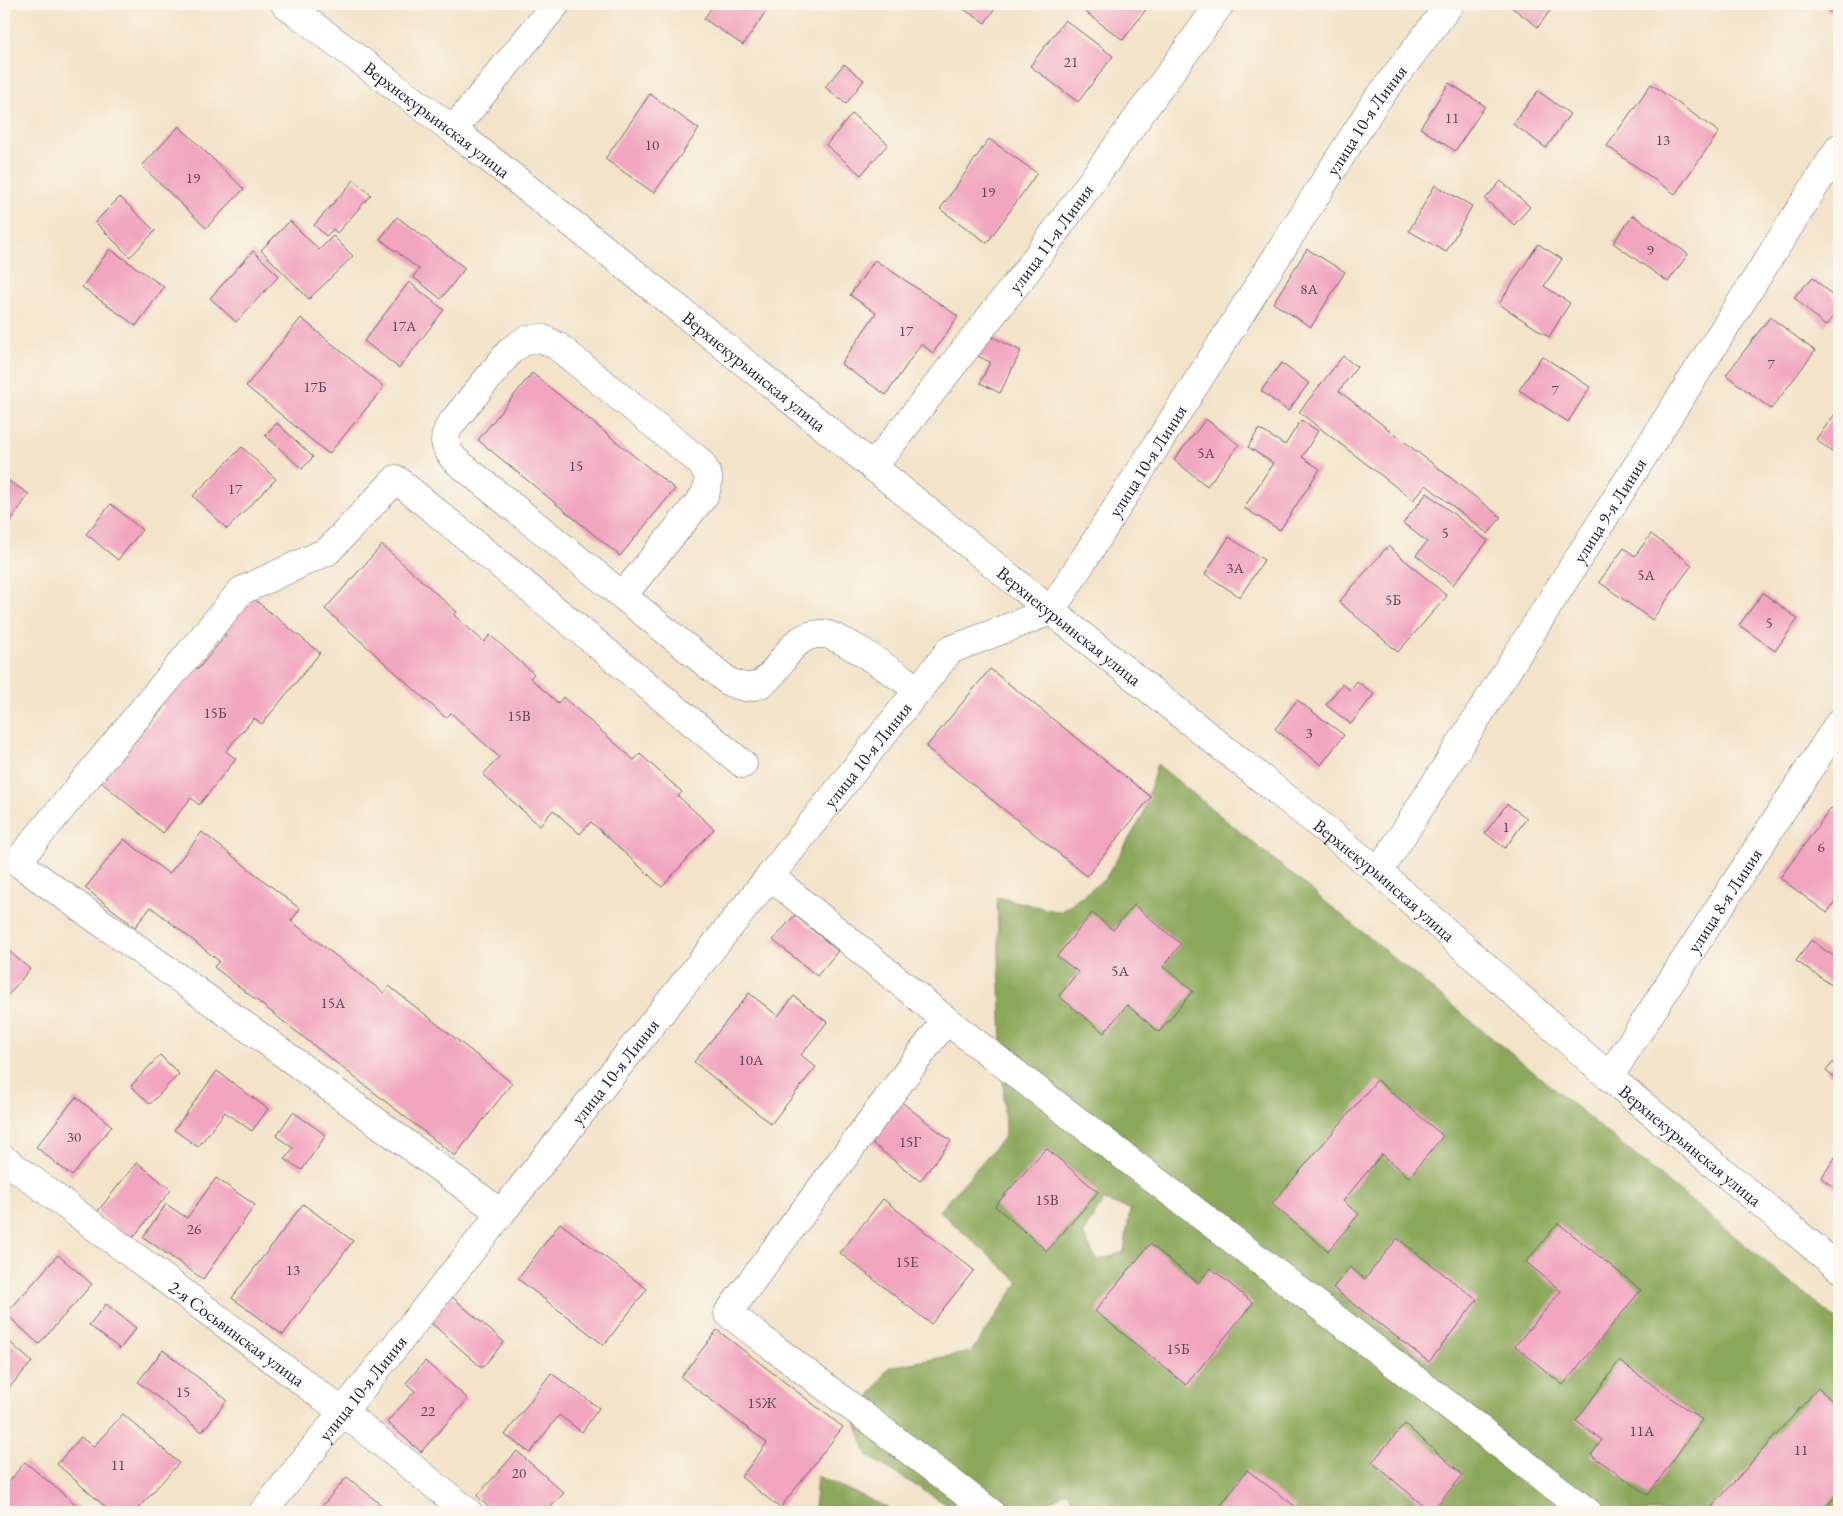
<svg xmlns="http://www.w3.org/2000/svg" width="1843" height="1516" font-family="'EB Garamond',serif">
<rect width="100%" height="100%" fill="#fbf7ec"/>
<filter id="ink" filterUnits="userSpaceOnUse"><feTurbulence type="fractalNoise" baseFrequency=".02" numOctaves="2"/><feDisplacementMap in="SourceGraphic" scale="10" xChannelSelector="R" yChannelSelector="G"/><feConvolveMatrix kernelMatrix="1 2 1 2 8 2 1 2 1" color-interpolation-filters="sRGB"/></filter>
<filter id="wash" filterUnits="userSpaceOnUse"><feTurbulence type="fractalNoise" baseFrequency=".0096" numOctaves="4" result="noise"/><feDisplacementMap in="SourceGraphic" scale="20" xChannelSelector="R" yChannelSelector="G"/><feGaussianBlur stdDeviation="1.12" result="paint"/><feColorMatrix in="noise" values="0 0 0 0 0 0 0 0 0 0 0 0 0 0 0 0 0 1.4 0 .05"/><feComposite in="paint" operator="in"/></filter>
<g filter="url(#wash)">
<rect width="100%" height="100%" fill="#f3e3c9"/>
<path fill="#8ba75a" stroke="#56644a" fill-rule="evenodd" d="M1157 764 1839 1322V1512H1077L1067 1491 1033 1512H963L957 1511 868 1456 855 1419 889 1367 971 1352 1019 1282 939 1211 1005 1136 997 897 1060 912 1105 879 1142 817ZM1103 1201 1130 1209 1124 1252 1097 1261 1083 1234Z
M817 1476 898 1512H814Z"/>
<g id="blocks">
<path fill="#f1a5bf" d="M714 4H771L743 45 704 19Z
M961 4H998L985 23 959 6Z
M1083 4H1150L1123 40 1080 8Z
M1507 4H1555L1538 27Z
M1821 4H1838L1830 12Z
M1065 20 1113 56 1078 102 1030 66Z
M844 64 864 80 846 104 825 87Z
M1449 83 1485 106 1455 151 1420 128Z
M1651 84 1719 132 1675 194 1607 146Z
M1538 91 1570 114 1546 148 1513 124Z
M650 94 699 129 654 193 605 159Z
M852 114 888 144 861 175 826 145Z
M179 126 244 189 206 228 142 166Z
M989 139 1037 173 987 243 940 209Z
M354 180 371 195 337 233 333 229 326 236 314 225Z
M1501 181 1530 207 1514 225 1485 199Z
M1435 185 1472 206 1446 252 1409 231Z
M120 197 155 231 130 257 95 222Z
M1633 215 1688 254 1668 282 1613 243Z
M397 217 465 268 441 299 413 277 419 269 380 239Z
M290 221 319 250 333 236 353 256 309 299 261 250Z
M1538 244 1562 259 1544 286 1570 303 1549 337 1499 304Z
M110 249 164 287 136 326 82 287Z
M1307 249 1345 272 1311 327 1273 303Z
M253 251 279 276 236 322 210 298Z
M875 260 958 316 933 353 921 344 886 395 841 364 876 313 850 295Z
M1813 277 1839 302V310L1825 326 1794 297Z
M409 282 444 310 399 368 364 341Z
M1770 317 1815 351 1771 409 1726 375Z
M301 318 384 387 329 454 246 386Z
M987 334 1021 351 1000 393 980 383 990 362 976 355Z
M1343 356 1357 367 1339 391 1501 517 1488 534 1426 485 1413 500 1299 412Z
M1542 356 1590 387 1568 422 1519 390Z
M1281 363 1309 383 1288 411 1261 391Z
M532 373 675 489 620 556 478 440Z
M1839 409V458L1816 439Z
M1206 419 1239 445 1207 486 1174 460Z
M1301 420 1318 431 1302 457 1320 469 1280 530 1244 508 1273 463 1248 447 1259 429 1285 445Z
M277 423 313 457 302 469 265 435Z
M242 447 276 479 227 529 193 496Z
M4 478 29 494 4 531Z
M1427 493 1488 541 1453 585 1416 555 1427 542 1403 523Z
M111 504 142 530 118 560 86 534Z
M1651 534 1692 565 1652 620 1599 582 1624 548 1635 556Z
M1229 537 1264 560 1240 597 1205 574Z
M382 545 457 612 454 615 484 642 490 635 534 674 530 678 558 703 563 697 634 760 640 754 682 792 678 796 714 829 662 887 591 822 580 834 553 810 540 826 483 775 499 757 451 713 446 718 325 609Z
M1388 546 1447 596 1398 652 1339 602Z
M1763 593 1798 619 1775 651 1739 625Z
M249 595 320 653 262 724 254 718 226 751 236 759 199 805 191 798 163 833 101 782 164 707 158 702 191 663 198 669 226 635 220 630Z
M990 669 1151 797 1087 876 926 747Z
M1357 681 1374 694 1351 724 1326 705 1342 684 1350 690Z
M1297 700 1344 735 1321 765 1275 729Z
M1507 804 1527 818 1505 848 1485 833Z
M1831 808 1839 814V896L1827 913 1780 878Z
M202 832 300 909 291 921 384 993 389 986 512 1083 455 1156 214 967 219 961 151 907 135 927 85 888 124 839 169 874Z
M1134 905 1181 944 1163 967 1193 991 1159 1032 1127 1005 1104 1033 1059 996 1078 972 1057 956 1092 913 1113 930Z
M795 915 838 951 817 976 773 940Z
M1811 940 1839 960V977L1833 986 1796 961Z
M4 947 30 969 4 1000Z
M749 993 778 1016 794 996 827 1022 801 1055 816 1067 771 1124 694 1062Z
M160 1055 179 1074 150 1104 131 1086Z
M1839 1055V1082L1826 1071Z
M217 1071 268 1109 252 1131 225 1112 198 1147 174 1130Z
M1377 1080 1443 1136 1409 1177 1382 1154 1343 1201 1359 1214 1328 1251 1272 1204Z
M76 1097 112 1126 72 1176 36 1147Z
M899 1100 951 1141 920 1181 868 1140Z
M293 1112 326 1135 302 1170 285 1159 293 1148 276 1136Z
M1046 1148 1098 1192 1047 1251 995 1206Z
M1839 1152V1191L1821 1178Z
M137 1162 171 1190 131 1240 97 1212Z
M216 1178 255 1205 203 1279 143 1237 166 1204 187 1218Z
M883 1199 974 1270 931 1324 840 1253Z
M303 1204 353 1241 283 1335 232 1298Z
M560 1223 647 1289 604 1345 518 1279Z
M1558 1223 1641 1290 1563 1385 1515 1346 1561 1291 1526 1262Z
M1397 1238 1477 1300 1429 1362 1333 1288 1350 1267 1365 1279Z
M1150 1244 1198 1283 1211 1268 1253 1303 1186 1385 1095 1311Z
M58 1255 92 1284 39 1344 6 1314Z
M451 1296 504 1342 482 1368 429 1321Z
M106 1304 136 1328 120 1349 89 1325Z
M717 1330 843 1427 780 1508 741 1477 767 1443 681 1377Z
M4 1337 32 1362 6 1391 4 1390Z
M163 1350 227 1400 202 1432 138 1382Z
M425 1361 468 1399 421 1452 387 1422 415 1391 406 1383Z
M1619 1361 1702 1420 1648 1495 1591 1455 1602 1440 1576 1421Z
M551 1373 599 1408 582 1432 559 1415 530 1453 505 1435Z
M1818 1388 1839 1407V1492L1821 1512H1713L1710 1509Z
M123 1414 179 1463 135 1512H111L57 1464 81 1437 93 1447Z
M1405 1424 1463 1475 1431 1512 1372 1462Z
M517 1451 564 1493 546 1512H494L477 1496Z
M25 1462 85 1512H4V1506L7 1502 4 1500V1488Z
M1247 1470 1296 1507 1291 1512H1216Z
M347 1477 390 1512H317Z"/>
</g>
</g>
<g filter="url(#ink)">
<use href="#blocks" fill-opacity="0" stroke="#6b666d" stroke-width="1"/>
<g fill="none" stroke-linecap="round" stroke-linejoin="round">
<defs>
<g id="minor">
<path id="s1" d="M285 4 453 130 612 255 1051 611 1379 872 1609 1077 1839 1268"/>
<path d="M453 130 556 4"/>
<path id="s2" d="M873 467 1028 269 1220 4"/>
<path d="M623 595 704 496C711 479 710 475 699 461L557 346 541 338 526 340 511 350 450 425C442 440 444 446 454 459L729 682C737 685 746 689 755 686 780 680 786 632 823 634 842 635 899 677 919 690"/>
<path id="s3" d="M1379 872 1839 148"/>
<path d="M770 876 946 1020 728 1313 990 1512"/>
<path d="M946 1020 1588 1512"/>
<path id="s4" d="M1609 1077 1839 723"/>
<path id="s5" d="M4 1159 343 1412 468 1512"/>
<path d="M501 1213 258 1035 17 862 241 591 328 551 396 479 743 764"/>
<path id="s6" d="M263 1512 950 650 1051 611 1374 104 1450 4"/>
</g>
</defs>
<use href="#minor" stroke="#6b666d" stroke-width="29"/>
<use href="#minor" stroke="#fff" stroke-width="28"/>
</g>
</g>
<g text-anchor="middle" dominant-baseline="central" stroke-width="5" stroke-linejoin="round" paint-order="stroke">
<g font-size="15" fill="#56435c">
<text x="1071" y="61">21</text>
<text x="1452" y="117">11</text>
<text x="1663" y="139">13</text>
<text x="652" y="144">10</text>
<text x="193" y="177">19</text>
<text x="988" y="191">19</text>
<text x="1650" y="249">9</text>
<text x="1309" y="288">8А</text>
<text x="404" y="325">17А</text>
<text x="906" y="330">17</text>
<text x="1771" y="363">7</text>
<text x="315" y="386">17Б</text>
<text x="1555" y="389">7</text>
<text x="1206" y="452">5А</text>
<text x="576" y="465">15</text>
<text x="235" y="488">17</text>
<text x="1445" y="532">5</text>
<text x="1235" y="567">3А</text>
<text x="1646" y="574">5А</text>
<text x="1393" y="599">5Б</text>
<text x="1769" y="622">5</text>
<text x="215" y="712">15Б</text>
<text x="519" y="715">15В</text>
<text x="1309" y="732">3</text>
<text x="1506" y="826">1</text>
<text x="1821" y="846">6</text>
<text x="1120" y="970">5А</text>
<text x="333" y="1002">15А</text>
<text x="751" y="1059">10А</text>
<text x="74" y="1136">30</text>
<text x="910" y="1141">15Г</text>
<text x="1047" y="1199">15В</text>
<text x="194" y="1228">26</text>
<text x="907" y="1261">15Е</text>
<text x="293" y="1269">13</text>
<text x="1178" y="1348">15Б</text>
<text x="183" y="1391">15</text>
<text x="762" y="1402">15Ж</text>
<text x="428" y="1410">22</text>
<text x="1642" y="1430">11А</text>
<text x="1801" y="1449">11</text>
<text x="118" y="1464">11</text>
<text x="519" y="1472">20</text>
</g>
<g font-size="18" fill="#22223b" stroke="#fbf7ec">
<text stroke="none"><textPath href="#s1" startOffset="191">Верхнекурьинская улица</textPath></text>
<text stroke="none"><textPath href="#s6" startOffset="1794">улица 10-я Линия</textPath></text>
<text stroke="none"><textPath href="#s2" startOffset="290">улица 11-я Линия</textPath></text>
<text stroke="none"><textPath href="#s1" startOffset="596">Верхнекурьинская улица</textPath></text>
<text stroke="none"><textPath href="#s6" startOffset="1389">улица 10-я Линия</textPath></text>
<text stroke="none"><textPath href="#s3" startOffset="429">улица 9-я Линия</textPath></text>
<text stroke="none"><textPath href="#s1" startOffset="1001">Верхнекурьинская улица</textPath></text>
<text stroke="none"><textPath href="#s6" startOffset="969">улица 10-я Линия</textPath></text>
<text stroke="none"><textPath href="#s1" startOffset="1406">Верхнекурьинская улица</textPath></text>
<text stroke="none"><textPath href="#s4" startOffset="211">улица 8-я Линия</textPath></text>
<text stroke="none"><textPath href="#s6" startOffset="564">улица 10-я Линия</textPath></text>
<text stroke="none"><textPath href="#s1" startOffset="1811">Верхнекурьинская улица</textPath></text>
<text stroke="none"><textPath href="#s5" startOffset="291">2-я Сосьвинская улица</textPath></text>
<text stroke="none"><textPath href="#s6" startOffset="159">улица 10-я Линия</textPath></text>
</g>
</g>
<rect width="1843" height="1516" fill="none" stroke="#fbf7ec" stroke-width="20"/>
</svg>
